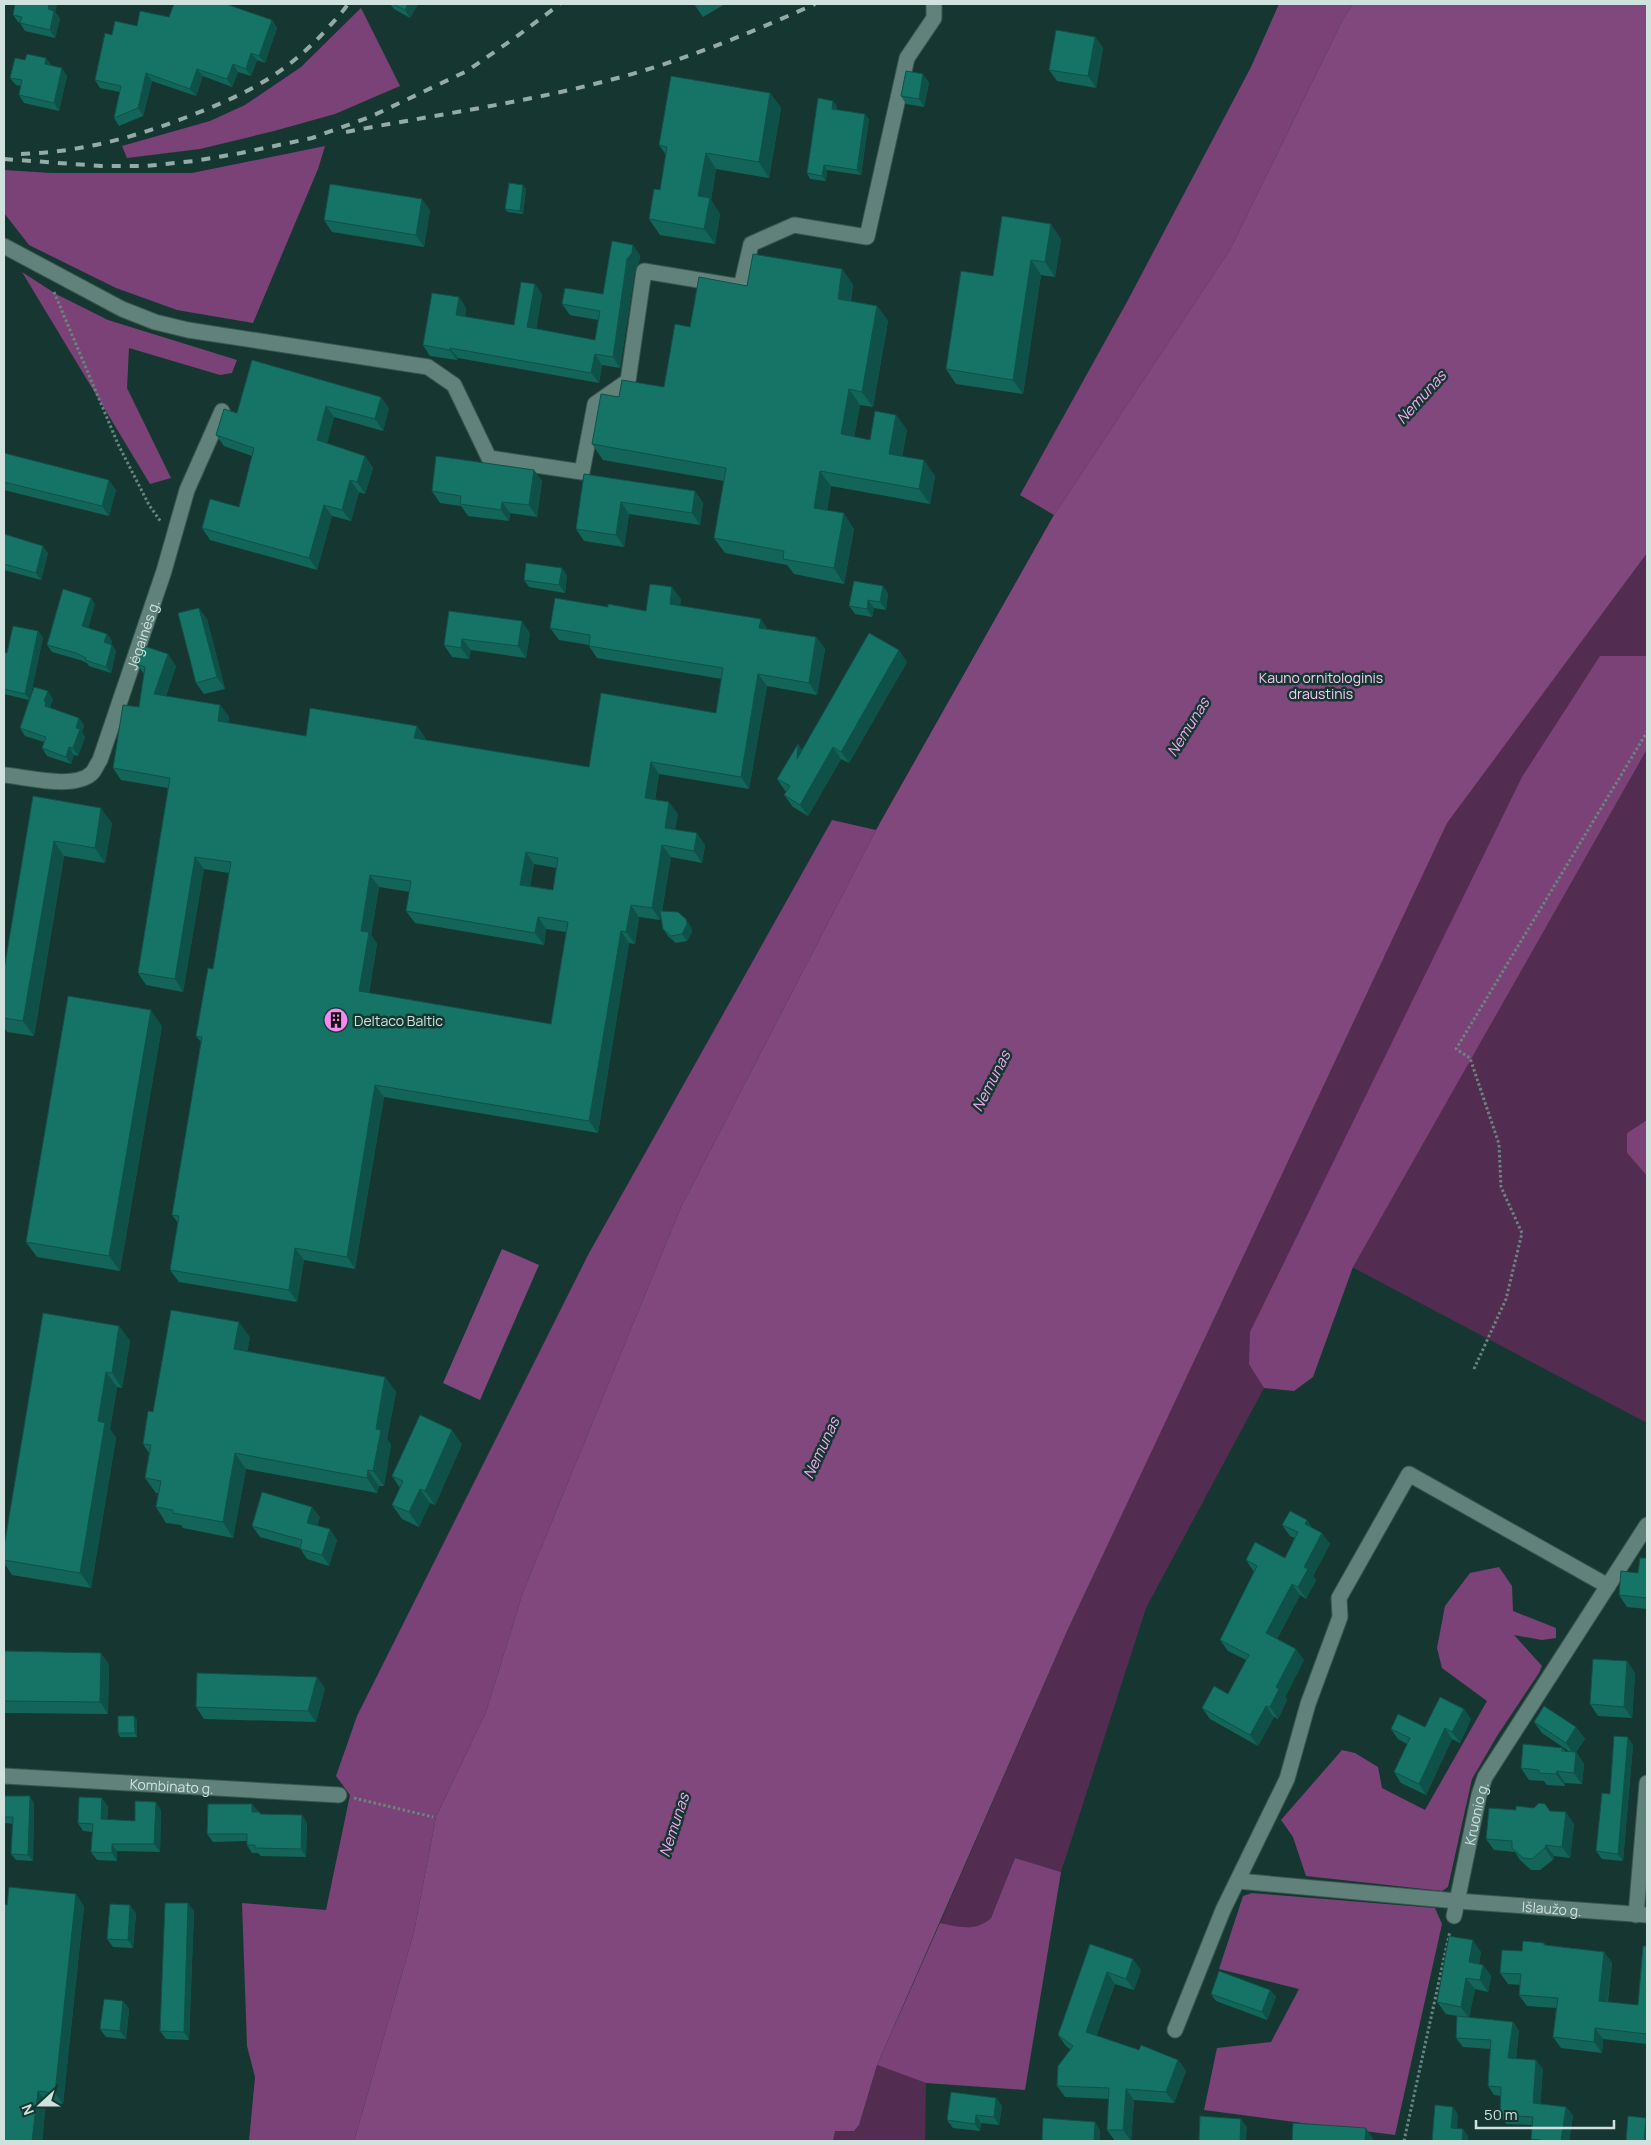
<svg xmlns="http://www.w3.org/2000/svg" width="1651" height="2145" font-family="Manrope,sans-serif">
<rect width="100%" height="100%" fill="#163731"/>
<path fill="#532c51" d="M1353 4H1647V1120L1627 1133V1153L1647 1176V1423L1352 1267 1259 1379 1264 1388 1146 1608 1061 1872 1015 1858 991 1918C975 1932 960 1927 940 1923L1068 1629 1146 1462 876 830 1054 515 1230 250Z
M877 2065 926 2083 925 2141H833L835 2131H854L859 2125Z"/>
<path fill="#7a4276" d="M1279 4H1353L1343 19 1230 250 1054 515 1020 495 1128 300 1251 67Z
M361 8 400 86 335 114 274 131 200 149 127 158 122 146 210 121 245 105 301 67Z
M325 146 318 169 253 323 177 310 116 288 29 245 4 213V170L51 173H192Z
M22 272 56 294 108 320 237 360 232 373 220 375 129 348 127 388 171 478 150 484Z
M1600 656H1647V749L1353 1267 1313 1377 1294 1391 1264 1388 1249 1364 1250 1332 1522 777Z
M832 820 876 830 681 1207 523 1592 486 1712 436 1817 414 1932 354 2141H249L255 2077 247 2046 242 1903 326 1910 350 1795 336 1776 357 1716 588 1255Z
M1647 1120V1176L1627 1153V1133Z
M1499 1567 1512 1586 1513 1611 1556 1628V1638L1542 1640 1514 1635 1542 1666 1539 1673 1497 1736 1472 1779 1448 1887 1442 1891 1306 1876 1293 1837 1281 1820 1342 1750 1355 1753 1378 1767 1382 1788 1425 1810 1487 1701 1442 1668 1437 1648 1445 1606 1470 1573Z
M1015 1858 1061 1872 1025 2090 926 2083 877 2065 940 1923C960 1927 975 1932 991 1918Z
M1252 1893 1435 1908 1442 1924 1395 2135 1204 2110 1217 2048 1271 2042 1299 1989 1219 1969 1243 1896Z"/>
<path fill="#81487d" d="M1353 4H1647V553L1447 823 1068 1629 877 2065 859 2125 854 2131H835L833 2141H354L414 1932 436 1817 486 1712 523 1592 681 1207 876 830 1054 515 1230 250 1343 19Z
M502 1249 539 1265 480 1400 443 1383Z"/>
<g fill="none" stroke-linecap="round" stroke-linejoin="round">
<defs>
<g id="minor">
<path d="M4 246 122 309 155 322 188 330 428 367 454 385 489 458 582 472 595 404 628 381 644 271 741 287 751 244 794 225 867 237 907 58 934 18V4"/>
<path id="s1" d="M4 775C27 777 75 790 92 773 95 770 97 764 100 760L164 571 187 490 222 411"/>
<path id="s2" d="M4 1776 339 1795"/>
<path id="s3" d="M1238 1881 1457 1901 1647 1915"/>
<path d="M1636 1915 1647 1783"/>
<path id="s4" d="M1454 1916 1479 1795 1485 1777 1647 1525"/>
<path d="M1175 2030 1223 1910 1287 1779 1308 1704 1340 1617 1339 1598 1409 1474 1608 1586"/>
</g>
</defs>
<use href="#minor" stroke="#3a5550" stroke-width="17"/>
<path stroke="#6a847f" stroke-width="3" stroke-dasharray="2.5 2.5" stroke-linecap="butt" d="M54 292 118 444 149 505 161 522
M1474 1369 1506 1299 1522 1233 1501 1187 1499 1144 1470 1058 1456 1049 1647 732
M354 1798 433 1817
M1404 2141 1450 1931"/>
<use href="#minor" stroke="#60827b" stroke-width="15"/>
<path stroke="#94aba6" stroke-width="4" stroke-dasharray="9 9" stroke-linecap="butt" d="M346 132C434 115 523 103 610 80 680 62 748 34 815 4
M21 154C81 152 132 138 187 117 244 95 284 76 326 30 334 21 342 13 348 4
M4 159 101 166H146L194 161 241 153 312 138 370 117 467 71 516 37 560 4"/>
</g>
<path fill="#136459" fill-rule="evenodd" d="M13 4H57L55 12 60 19 55 38 25 31 20 23 18 22 13 15 15 6Z
M390 4H418L410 18 394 9Z
M694 4H725L703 17Z
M169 17 272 20 277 28 265 63 257 60 251 76 238 72 232 87 203 76 196 96 152 81 143 116 119 126 114 118 120 92 100 88 95 80 112 35 137 26Z
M1095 37 1103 48 1096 88 1057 81 1049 70Z
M52 66 67 76 59 111 24 103 19 95 21 86 16 85 10 78Z
M929 82 924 107 906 104 901 96Z
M770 93 781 108 769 178 716 169 711 200 720 214 715 244 660 235 649 219 660 190 666 155 659 145Z
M837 106 836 109 869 119 861 175 827 170 826 181 810 179 807 173Z
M526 189 523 214 508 212 505 209Z
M430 210 424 247 332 232 324 220Z
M1061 239 1055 277 1041 275 1023 394 956 384 946 369 993 276Z
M633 245 640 256 639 263 635 270 620 368 602 365 599 383 458 358 457 360 430 356 423 345 459 297 466 308 465 317 514 325 542 294 536 329 595 340 598 320 570 315 562 304 603 294Z
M842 269 853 285 851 301 877 306 888 321 873 407 860 405 854 437 870 440 896 415 907 430 902 457 935 476 930 504 831 486 827 510 854 529 844 584 794 574 787 565 725 553 714 538 724 481 603 460 592 444 619 397 664 387 690 327 747 286Z
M252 360 389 408 383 431 334 417 327 443 365 456 373 468 365 494 359 492 351 521 332 516 317 570 210 540 202 528 239 507 252 456 224 446 216 435 237 413Z
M4 453 116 490 109 516 4 490Z
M534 470 542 481 537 517 510 513 509 521 468 516 461 506 440 503 432 491Z
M584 474 695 491 703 503 700 525 629 514 624 547 584 541 576 529Z
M4 534 48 553 41 580 4 570Z
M562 568 567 576 565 593 529 587 524 580Z
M883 586 888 594 886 610 874 608 872 617 855 614 849 606Z
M681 599 680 606 768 629 816 637 825 649 817 695 767 686 749 789 659 774 655 800 678 814 675 829 705 845 702 863 671 857 662 911 691 927 692 932 687 941 676 943 668 936 663 929 661 915 660 920 639 917 635 944 629 943 598 1133 384 1097 355 1269 304 1260 297 1302 179 1282 170 1270 178 1223 172 1215 201 1042 196 1036 213 969 229 873 204 869 183 992 146 985 138 973 168 788 121 780 113 768 139 707 144 674 137 664 176 666 166 696 220 705 229 717 228 723 306 736 417 726 425 738V740L589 767 716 713 722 679 597 658 589 646V645L559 640 550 628 608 607 646 611ZM534 864 556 868 553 890 530 886ZM379 887 410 892 406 911 415 923 544 945 546 929 566 932 551 1024 369 993 377 944 371 935Z
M95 604 88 628 107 634 112 641 111 644 116 651 111 673 89 666 87 663 80 660 52 652 47 645Z
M449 611 530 633 526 658 471 650 469 659 452 657 444 645Z
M207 619 225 689 204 694 196 683Z
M43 637 30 699H53L50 707 51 708 79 718 84 726 82 732 85 737 78 756 74 755 71 764 47 756 42 748 44 742 25 736 20 728 29 700 4 694V652L7 653Z
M907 662 849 763 841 759 808 816 793 807 784 795 786 792 777 779 802 750Z
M33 796 112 823 105 863 64 856 34 1036 7 1032 4 1028V970Z
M162 1026 120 1271 37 1257 26 1242Z
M119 1326 130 1341 122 1388 117 1387 110 1429 116 1438 91 1588 12 1575 4 1563V1547Z
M250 1337 247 1352 385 1377 396 1392 387 1439 391 1445 384 1486H379L377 1493 246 1469 233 1538 183 1528 181 1525 166 1523 156 1507 158 1493H156L145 1478 149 1453 143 1444 153 1412Z
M462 1444 435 1505 430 1503 419 1527 402 1519 392 1505 400 1488 392 1476Z
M320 1517 317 1525 337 1540 329 1566 307 1559 300 1548 260 1537 252 1526Z
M1307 1520 1312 1528 1330 1544 1313 1576 1316 1580 1306 1599 1300 1595 1277 1639 1304 1660 1285 1697 1287 1700 1278 1719 1274 1717 1258 1746 1210 1719 1202 1708 1228 1694 1246 1660 1228 1651 1220 1640 1254 1572 1246 1560 1285 1558 1295 1538 1290 1536 1282 1525Z
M1647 1558V1609L1627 1607 1619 1595 1638 1573Z
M4 1651 109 1664 108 1714 4 1713Z
M1627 1661 1635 1673 1632 1718 1598 1716 1590 1704Z
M325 1688 316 1722 204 1719 196 1707Z
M134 1716 137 1720V1737H120L118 1733Z
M1471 1719 1460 1743 1452 1739 1426 1795 1401 1783 1394 1772 1407 1744 1398 1739 1391 1729 1425 1727Z
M1534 1722 1576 1727 1585 1739 1576 1752 1584 1764 1582 1784 1565 1783V1786L1547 1785 1544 1781 1529 1780 1521 1768 1563 1748 1566 1752H1570L1542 1733Z
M1633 1745 1623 1861 1602 1859 1596 1851 1610 1794Z
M4 1796 34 1803 33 1861 16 1860 11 1854 13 1824 4 1823Z
M252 1804 258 1812 261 1814 307 1822 306 1857 261 1856 258 1853H252L247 1845V1841L213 1842 207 1834Z
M108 1806 107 1820 135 1821 161 1810 160 1852 117 1851V1861L97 1860 91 1852 92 1832 83 1831 78 1823Z
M1516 1810 1550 1811 1574 1824 1570 1858 1554 1856 1553 1860 1540 1870H1531L1520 1860 1515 1852 1494 1850 1486 1839Z
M84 1906 63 2104 46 2102 42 2141H4Z
M194 1911 189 2040 166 2039 160 2031Z
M136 1913 133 1948 113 1947 107 1939Z
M1544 1943 1546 1945 1604 1952 1612 1963 1608 2002 1638 2005 1647 1946V2044L1603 2039 1602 2053 1561 2048 1553 2037 1556 2008 1527 2006 1519 1995 1520 1985 1508 1984 1500 1973 1522 1951Z
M1090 1944 1141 1970 1134 1990 1115 1984 1096 2036 1139 2050 1178 2060 1186 2071 1174 2103 1134 2100 1131 2141H1115L1107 2130 1109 2099 1065 2097 1057 2086 1071 2050 1066 2046 1058 2035Z
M1481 1952 1479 1964 1483 1965 1491 1976 1488 1992 1475 1989 1469 2017 1513 2022 1519 2031 1516 2059 1543 2069 1540 2104 1566 2107 1573 2116 1569 2141H1532L1531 2139 1532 2125 1506 2124 1500 2115 1501 2096 1494 2095 1488 2086 1490 2049 1463 2047 1456 2038 1457 2016 1446 2014 1437 2002Z
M1270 1990 1276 1997 1267 2020 1216 2001 1211 1994Z
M123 2001 129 2009 126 2039 106 2037 100 2029Z
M996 2098 1002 2106 999 2125 981 2123 980 2131 953 2128 947 2120Z"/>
<path fill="#0f5148" d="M49 4H57L55 12 60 19 55 38 50 30 48 9Z
M408 4H418L410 18 405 10Z
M272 20 277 28 265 63 259 56Z
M1095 37 1103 48 1096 88 1088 76Z
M251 53 257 60 251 76 246 69Z
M46 58 52 66 45 64Z
M233 64 238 72 232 87 227 79Z
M62 68 67 76 59 111 54 103Z
M197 69 203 76 196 96 190 89Z
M146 73 152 81 143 116 138 108Z
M923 74 929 82 924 107 919 99Z
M770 93 781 108 769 178 759 162Z
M833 101 837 106 836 114 832 109Z
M865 114 869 119 861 175 857 170Z
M706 153 716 169 711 200 720 214 715 244 704 229 698 196Z
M824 165 827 170 826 181 822 176Z
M523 185 526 189 523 214 520 211Z
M422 199 430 210 424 247 416 235Z
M1051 224 1061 239 1055 277 1045 262Z
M633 245 640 256 639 263 635 270 620 368 613 357 627 259Z
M1031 260 1041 275 1023 394 1013 380Z
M842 269 853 285 848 314 838 299Z
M535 284 542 294 535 338 527 327Z
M459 297 466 308 463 325 456 315Z
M877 306 888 321 873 407 862 392Z
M450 348 458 358 457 360 450 350Z
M595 354 602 365 599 383 591 373Z
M849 389 860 405 852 450 841 434Z
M381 397 389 408 383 431 375 419Z
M326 406 334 417 325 451 317 440Z
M896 415 907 430 900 470 889 454Z
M365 456 373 468 365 494 357 482Z
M924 460 935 476 930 504 919 489Z
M534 470 542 481 537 517 529 505Z
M820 471 831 486 824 523 814 508Z
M109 480 116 490 109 516 102 506Z
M350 480 359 492 351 521 342 510Z
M695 491 703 503 700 525 692 513Z
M502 502 510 513 509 521 501 510Z
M621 502 629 514 624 547 616 535Z
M324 505 332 516 317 570 309 558Z
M844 513 854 529 844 584 834 568Z
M43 546 48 553 41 580 36 573Z
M562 568 567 576 565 593 559 585Z
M883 586 888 594 886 610 880 602Z
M672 587 681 599 678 616 670 604Z
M91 598 95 604 87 632 82 626Z
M868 600 874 608 872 617 867 609Z
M199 608 207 619 225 689 217 677Z
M761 619 769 631 759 628Z
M522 621 530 633 526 658 518 646Z
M38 631 43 637 30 700 25 694Z
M107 634 112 641 109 649 104 642Z
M816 637 825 649 817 695 809 683Z
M462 639 471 650 469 659 461 648Z
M112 645 116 651 111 673 106 667Z
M899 650 907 662 849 763 841 752Z
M168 654 176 666 162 706 154 694Z
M758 674 767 686 749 789 741 777Z
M48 691 53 699 50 707 52 709 45 706 44 701Z
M220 705 229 717 226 733 218 721Z
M79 718 84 726 82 732 85 737 78 756 73 748 76 728Z
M417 726 425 738 423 750 414 738Z
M798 744 806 756 797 759Z
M69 747 74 755 71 764 66 757Z
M833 747 841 759 808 816 800 805Z
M651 762 659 774 653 810 645 798Z
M669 802 678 814 673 840 665 828Z
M101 808 112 823 105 863 95 848Z
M697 833 705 845 702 863 694 851Z
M54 841 64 856 34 1036 23 1021Z
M662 845 671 857 660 920 652 908Z
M526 852 534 864 529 897 520 885Z
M195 857 204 869 183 992 175 979Z
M370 875 379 887 371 935 377 944 367 1003 359 991 361 931Z
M631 905 639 917 635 944 626 932Z
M538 917 546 929 544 945 535 933Z
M686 919 691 927 692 932 687 941 682 934Z
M621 931 629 943 598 1133 589 1121Z
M151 1010 162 1026 120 1271 109 1256Z
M375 1085 384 1097 355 1269 347 1257Z
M295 1248 304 1260 297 1302 289 1290Z
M239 1322 250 1337 245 1364 234 1349Z
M119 1326 130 1341 122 1388 112 1373Z
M106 1372 117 1387 110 1429 116 1438 91 1588 80 1573 98 1421Z
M385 1377 396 1392 387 1439 391 1445 384 1486 373 1471 376 1429Z
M452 1430 462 1444 435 1505 425 1491Z
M235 1453 246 1469 233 1538 223 1522Z
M368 1470 379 1486 377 1493 367 1478Z
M420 1489 430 1503 419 1527 409 1512Z
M312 1507 320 1517 315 1533 307 1523Z
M1307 1520 1314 1531 1305 1524Z
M330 1529 337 1540 329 1566 322 1555Z
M1322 1533 1330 1544 1313 1576 1316 1580 1306 1599 1298 1587 1304 1567Z
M1292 1584 1300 1595 1274 1644 1266 1633Z
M1296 1649 1304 1660 1285 1697 1287 1700 1278 1719 1270 1707 1276 1687Z
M101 1653 109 1664 108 1714 100 1702Z
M1627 1661 1635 1673 1632 1718 1624 1707Z
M317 1677 325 1688 316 1722 308 1711Z
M1266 1706 1274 1717 1258 1746 1250 1735Z
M1464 1709 1471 1719 1460 1743 1452 1732Z
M134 1716 137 1720V1737L135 1733Z
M1576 1727 1585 1739 1576 1752 1584 1764 1582 1784 1574 1773V1755L1566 1743Z
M1445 1728 1452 1739 1426 1795 1419 1784Z
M1628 1737 1633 1745 1623 1861 1618 1854Z
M1557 1771 1565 1783V1786L1556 1774Z
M30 1796 34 1803 33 1861 28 1855Z
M102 1798 108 1806 107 1827 101 1819Z
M156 1802 161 1810 160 1852 154 1844Z
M252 1804 258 1811V1820L252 1812Z
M1566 1812 1574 1824 1570 1858 1562 1847Z
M302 1815 307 1822 306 1857 301 1849Z
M112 1844 117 1851V1861L112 1853Z
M1546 1845 1554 1856 1553 1860 1545 1848Z
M76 1894 84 1906 63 2104 55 2093Z
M188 1903 194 1911 189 2040 184 2032Z
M130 1905 136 1913 133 1948 128 1940Z
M1473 1940 1481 1952 1477 1974 1469 1962Z
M1604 1952 1612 1963 1606 2012 1599 2001Z
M1133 1959 1141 1970 1134 1990 1126 1979Z
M1483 1965 1491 1976 1488 1992 1480 1980Z
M1107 1972 1115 1984 1094 2044 1086 2032Z
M1466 1978 1475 1989 1469 2018 1461 2007Z
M1270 1990 1276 1997 1267 2020 1262 2012Z
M123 2001 129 2009 126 2039 120 2031Z
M1513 2022 1519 2031 1515 2067 1508 2058Z
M1595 2028 1603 2039 1602 2053 1594 2042Z
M1178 2060 1186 2071 1174 2103 1166 2092Z
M1536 2060 1543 2069 1540 2112 1533 2103Z
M1126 2089 1134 2100 1131 2141 1123 2130Z
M38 2091 46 2102 42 2141H32Z
M996 2098 1002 2106 999 2125 994 2117Z
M1453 2107 1458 2114 1457 2136 1451 2128Z
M1566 2107 1573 2116 1569 2141H1561Z
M976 2115 981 2123 980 2131 975 2124Z
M1646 2118 1647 2119V2141H1644Z
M1241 2119 1247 2127 1246 2141H1240Z
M1095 2122 1100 2130V2141H1094Z
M1366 2128 1374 2140V2141H1365Z
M1463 2129 1468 2136V2141H1462Z"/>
<path fill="#167467" stroke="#0f5148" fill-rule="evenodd" d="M15 4H49L48 9 54 11 50 30 20 23 22 17 13 15Z
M174 4H226L272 20 259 56 251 53 246 69 233 64 227 79 197 69 190 89 146 73 138 108 114 118 121 86 95 80 105 33 112 35 115 21 137 26 140 11 169 17Z
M393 4H408L405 10Z
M1056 30 1095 37 1088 76 1049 70Z
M27 54 46 58 45 64 62 68 54 103 19 95 22 80 10 78 15 58 25 60Z
M906 71 923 74 919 99 901 96Z
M671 76 770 93 759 162 706 153 698 196 710 198 704 229 649 219 654 189 660 190 667 147 659 145Z
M818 98 833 101 832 109 865 114 857 170 824 165 822 176 807 173Z
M509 183 523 185 520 211 505 209Z
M330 184 422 199 416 235 324 220Z
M1002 216 1051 224 1045 262 1031 260 1013 380 946 369 961 271 993 276Z
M612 241 633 245 632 253 627 259 613 357 595 354 591 373 450 348V350L423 345 432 293 459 297 456 315 514 325 521 282 535 284 527 327 595 340 600 311 562 304 565 288 603 294Z
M753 254 842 269 838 299 877 306 862 392 849 389 841 434 870 440 875 411 896 415 889 454 924 460 919 489 820 471 814 508 844 513 834 568 783 559 784 551 714 538 726 468 592 444 601 394 619 397 622 380 664 387 675 324 690 327 699 277 747 286Z
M252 360 381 397 375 419 326 406 317 440 365 456 357 482 350 480 342 510 324 505 309 558 202 528 210 499 239 507 254 448 216 435 224 409 237 413Z
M4 453 109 480 102 506 4 482Z
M436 456 534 470 529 505 502 502 501 510 460 504 461 496 432 491Z
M584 474 695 491 692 513 621 502 616 535 576 529Z
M4 534 43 546 36 573 4 564Z
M526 563 562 568 559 585 524 580Z
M854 581 883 586 880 602 868 600 867 609 849 606Z
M650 584 672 587 670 604 761 619 759 628 816 637 809 683 758 674 741 777 651 762 645 798 669 802 665 828 697 833 694 851 662 845 652 908 631 905 626 932 621 931 589 1121 375 1085 347 1257 295 1248 289 1290 170 1270 179 1216 172 1215 202 1037 196 1036 208 968 213 969 231 862 195 857 175 979 138 973 170 778 113 768 123 705 139 707 145 667 137 664 144 646 168 654 154 694 220 705 218 721 306 736 310 708 417 726 414 738 589 767 601 693 716 713 723 668 589 646 590 635 550 628 555 598 608 607V604L646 611ZM526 852 558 858 553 890 520 885ZM370 875 411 881 406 911 535 933 538 917 568 922 551 1024 359 991 369 932 361 931Z
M63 589 91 598 82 626 107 634 104 642 112 645 106 667 85 660 86 658 76 653 47 645Z
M199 608 217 677 196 683 178 613Z
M449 611 522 621 518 646 462 639 461 648 444 645Z
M13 626 38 631 25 694 4 689V652L7 653Z
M869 633 899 650 841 752 833 747 800 805 784 795 790 786 777 779 798 744 797 759Z
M34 687 48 691 44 701 46 702 45 706 79 718 76 728 80 729 73 748 69 747 66 757 42 748 46 737 20 728Z
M33 796 101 808 95 848 54 841 23 1021 4 1018V970Z
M660 911 678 912 686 919 687 924 682 934 671 936 663 929Z
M68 996 151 1010 109 1256 26 1242Z
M171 1310 239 1322 234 1349 385 1377 376 1429 381 1430 373 1471 368 1470 367 1478 235 1453 223 1522 173 1513V1510L156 1507 161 1481 145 1478 151 1445 143 1444 148 1411 153 1412Z
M43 1313 119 1326 112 1373 106 1372 98 1421 105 1423 80 1573 4 1560V1547Z
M420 1415 452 1430 425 1491 420 1489 409 1512 392 1505 403 1481 392 1476Z
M262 1492 312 1507 307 1523 330 1529 322 1555 300 1549 302 1540 252 1526Z
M1290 1511 1307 1520 1305 1524 1322 1533 1304 1567 1308 1569 1298 1587 1292 1584 1266 1633 1296 1649 1276 1687 1279 1689 1270 1707 1266 1706 1250 1735 1202 1708 1214 1686 1228 1694 1249 1655 1220 1640 1257 1566 1246 1560 1255 1542 1285 1558 1298 1532 1282 1525Z
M1640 1558H1647V1598L1619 1595 1621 1571 1638 1573Z
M4 1651 101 1653 100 1702 4 1701Z
M1593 1659 1627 1661 1624 1707 1590 1704Z
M197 1673 317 1677 308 1711 196 1707Z
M1440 1697 1464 1709 1452 1732 1445 1728 1419 1784 1394 1772 1410 1738 1391 1729 1398 1714 1425 1727Z
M1544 1706 1576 1727 1566 1743 1534 1722Z
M118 1716H134L135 1733H118Z
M1614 1736 1628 1737 1618 1854 1596 1851 1602 1793 1610 1794Z
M1523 1744 1563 1748 1561 1751 1576 1752 1574 1773 1557 1771 1556 1774 1539 1773V1770L1521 1768Z
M4 1796H30L28 1855 11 1854 13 1817H4Z
M79 1797 102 1798 101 1819 135 1821V1801L156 1802 154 1844H112V1853L91 1852 93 1824 78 1823Z
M1539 1803 1545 1804 1550 1811 1566 1812 1562 1847 1546 1845 1545 1848 1532 1859 1523 1858 1512 1848V1841L1486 1839 1489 1808 1516 1810V1806L1534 1808Z
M208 1804H252V1812H260V1814L302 1815 301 1849 255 1848V1845H247V1834H207Z
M9 1887 76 1894 55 2093 38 2091 32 2141H4V1904L7 1905Z
M165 1903H188L184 2032 160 2031Z
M110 1904 130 1905 128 1940 107 1939Z
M1449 1936 1473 1940 1469 1962 1483 1965 1480 1980 1466 1978 1461 2007 1437 2002Z
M1523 1941 1544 1943V1945L1604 1952 1599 2001 1638 2005 1643 1946H1647V2034L1595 2028 1594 2042 1553 2037 1558 1998 1519 1995 1521 1974 1500 1973 1502 1950 1522 1951Z
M1090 1944 1133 1959 1126 1979 1107 1972 1086 2032 1139 2050 1141 2045 1178 2060 1166 2092 1126 2089 1123 2130H1107L1109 2088 1057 2086 1058 2066 1073 2046 1058 2035Z
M1219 1971 1270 1990 1262 2012 1211 1994Z
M104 1999 123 2001 120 2031 100 2029Z
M1457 2016 1513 2022 1508 2058 1536 2060 1533 2103 1566 2107 1561 2141H1550L1531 2139 1533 2117 1500 2115 1501 2087 1488 2086 1491 2040 1456 2038Z
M951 2092 996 2098 994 2117 976 2115 975 2124 947 2120Z
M1435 2105 1453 2107 1451 2128 1463 2129 1462 2141H1432Z
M1200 2116 1241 2119 1240 2141H1199Z
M1628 2116 1646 2118 1644 2141H1626Z
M1043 2118 1095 2122 1094 2141H1042Z
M1293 2123 1366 2128 1365 2141H1292Z"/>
<defs>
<symbol id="building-disc" viewBox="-11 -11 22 22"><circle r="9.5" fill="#f589ee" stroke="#163731"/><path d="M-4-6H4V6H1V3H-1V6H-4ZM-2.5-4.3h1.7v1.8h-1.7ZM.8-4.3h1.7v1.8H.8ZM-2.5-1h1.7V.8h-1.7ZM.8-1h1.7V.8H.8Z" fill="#111"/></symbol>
</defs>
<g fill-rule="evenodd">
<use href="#building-disc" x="322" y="1006" width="28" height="28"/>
</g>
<g text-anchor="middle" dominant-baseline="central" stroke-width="5" stroke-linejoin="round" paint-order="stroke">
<g font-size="14" fill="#d0e2de" stroke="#163731">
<text stroke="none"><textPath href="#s1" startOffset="238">Jėgainės g.</textPath></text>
<text stroke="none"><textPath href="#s2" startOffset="168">Kombinato g.</textPath></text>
<text stroke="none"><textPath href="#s4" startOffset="105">Kruonio g.</textPath></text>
<text stroke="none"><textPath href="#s3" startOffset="315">Išlaužo g.</textPath></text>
</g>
<g font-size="14" fill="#fac8f5" stroke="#163731">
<text x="1321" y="677">Kauno ornitologinis<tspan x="1321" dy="16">draustinis</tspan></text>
</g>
<g font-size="14" fill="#d0e2de" stroke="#163731" text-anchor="start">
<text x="354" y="1020">Deltaco Baltic</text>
</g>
<g font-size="15" font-style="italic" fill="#faa7f3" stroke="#163731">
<text transform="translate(1421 397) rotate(-48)">Nemunas</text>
<text transform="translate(1188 727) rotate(-58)">Nemunas</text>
<text transform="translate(991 1081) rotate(-63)">Nemunas</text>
<text transform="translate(821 1448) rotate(-65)">Nemunas</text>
<text transform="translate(674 1825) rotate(-72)">Nemunas</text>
</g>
</g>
<rect width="1651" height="2145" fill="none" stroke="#d0e2de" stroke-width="10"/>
<g transform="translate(40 2105) rotate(249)" stroke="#163731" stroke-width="4" paint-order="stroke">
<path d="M0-4L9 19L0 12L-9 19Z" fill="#d0e2de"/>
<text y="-8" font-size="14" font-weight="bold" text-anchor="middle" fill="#d0e2de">N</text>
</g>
<path d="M1476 2120v8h138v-8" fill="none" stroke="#d0e2de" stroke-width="2.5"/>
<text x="1484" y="2120" font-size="15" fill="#d0e2de" stroke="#163731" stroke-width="4" paint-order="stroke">50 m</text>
</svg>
